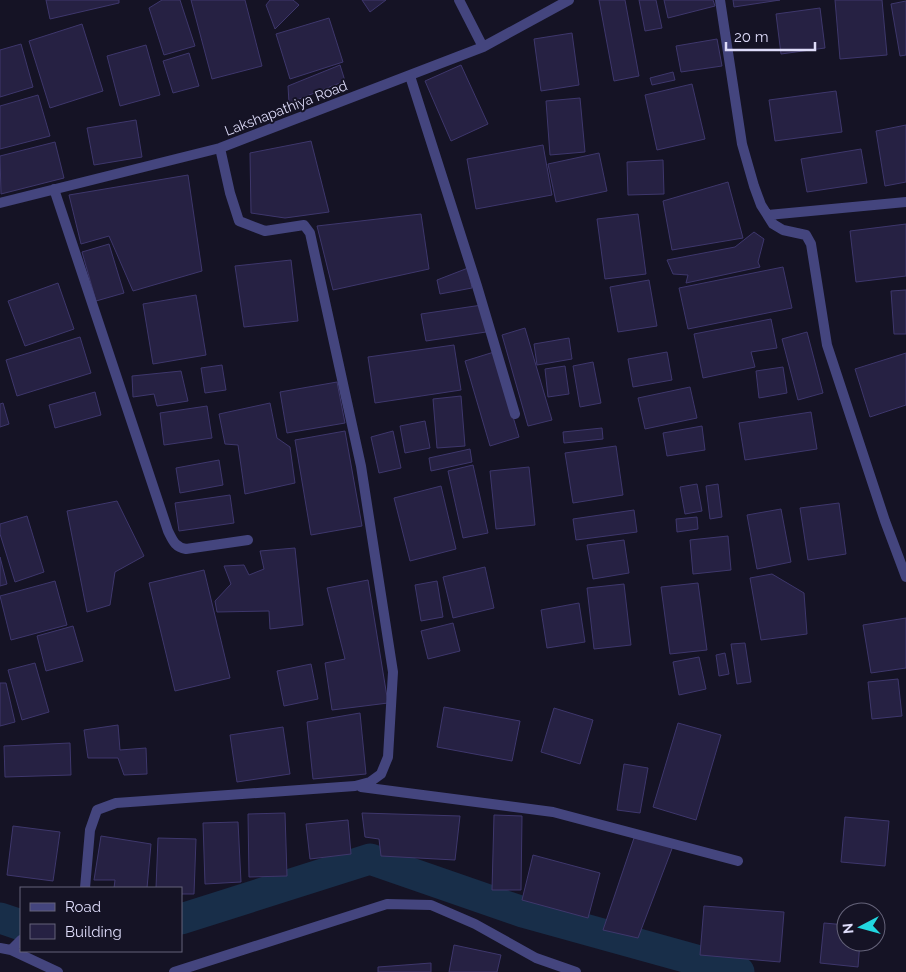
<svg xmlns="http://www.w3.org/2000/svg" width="906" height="972" font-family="Raleway,sans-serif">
<rect width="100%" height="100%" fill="#151325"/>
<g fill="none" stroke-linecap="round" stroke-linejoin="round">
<path stroke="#182e49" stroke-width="31" d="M0 918 21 925
M181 919 370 859 523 912 739 972"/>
</g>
<path fill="#262143" stroke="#3e376c" d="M46 0H119V3L50 19Z
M162 0H180L195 46 164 55 149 8Z
M191 0H245L262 66 212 79Z
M270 0H293L299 5 275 29 266 5Z
M362 0H386L370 12Z
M599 0H625L639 76 614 81Z
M639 0H656L662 28 645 31Z
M664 0H713L715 6 668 18Z
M733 0H780L734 7Z
M835 0H882L887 55 840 59Z
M906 1V55L900 56 891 4Z
M820 8 825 48 781 54 776 14Z
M329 18 343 62 290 79 276 34Z
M82 24 103 91 50 108 29 41Z
M572 33 579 85 541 91 534 39Z
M717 39 722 66 681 72 676 46Z
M21 44 33 87 0 97V50Z
M146 45 160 95 120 106 107 56Z
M189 53 199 86 173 93 163 61Z
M340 65 345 81 289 103 288 86Z
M461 65 488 124 451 141 425 81Z
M673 72 675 80 652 85 650 78Z
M692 84 705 139 657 150 645 95Z
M836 91 842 132 775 141 769 100Z
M38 95 50 136 0 149V106Z
M580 98 585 152 550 155 546 101Z
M136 120 142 157 94 165 87 128Z
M906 125V182L885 186 876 131Z
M311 141 329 212 285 218 251 213 250 153Z
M55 142 64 178 1 194 0 156Z
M543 145 552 195 476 209 467 159Z
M861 149 867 183 807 192 801 159Z
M599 153 607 191 556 202 548 164Z
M663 160 664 194 628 195 627 162Z
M188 175 202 271 133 291 109 236 81 244 69 195Z
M728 182 743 238 672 250 663 201Z
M421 214 429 269 333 290 317 226Z
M638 214 646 274 605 279 597 219Z
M906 224V276L856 282 850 231Z
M754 232 764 239 758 262 760 267 686 283 688 275 673 274 667 260 735 247Z
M109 244 124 293 96 301 82 252Z
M291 260 298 321 244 327 235 266Z
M783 267 792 308 688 329 679 288Z
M468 268 472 288 440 294 437 280Z
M649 280 657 326 618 332 610 287Z
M58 283 74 329 25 346 8 301Z
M906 290V334H894L891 291Z
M196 295 206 355 153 364 143 304Z
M482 305 486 332 426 341 421 314Z
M771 319 777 348 751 352 755 367 703 378 694 334Z
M525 328 552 420 528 426 502 335Z
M807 332 823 393 798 400 782 339Z
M80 337 91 373 17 396 6 360Z
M569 338 572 359 537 365 534 344Z
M454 345 461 390 375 403 368 357Z
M494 352 519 437 490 446 465 361Z
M667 352 672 380 633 387 628 359Z
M906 353V405L870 417 855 369Z
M593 362 601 403 580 407 573 366Z
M222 365 226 390 205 393 201 368Z
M565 366 569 394 548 397 545 369Z
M783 367 787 393 759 398 756 371Z
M181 371 188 401 157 406 154 394 133 397 132 376Z
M337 382 345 423 287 433 280 392Z
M690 387 697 418 645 429 638 398Z
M95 392 101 415 55 428 49 405Z
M461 396 465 446 437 448 433 399Z
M3 403 9 424 0 427V404Z
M270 403 277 438 290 447 295 483 245 494 238 445 225 444 219 414Z
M207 406 212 438 164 445 160 413Z
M811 412 817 449 745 460 739 423Z
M425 421 430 448 405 453 400 426Z
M702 426 705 450 667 456 663 433Z
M602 428 603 439 564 443 563 432Z
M345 431 362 526 311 535 295 440Z
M393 431 401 468 379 473 371 437Z
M616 446 623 495 573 503 565 453Z
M470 449 472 462 431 471 429 458Z
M219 460 223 485 180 493 176 468Z
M473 465 488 533 463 538 448 471Z
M529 467 535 525 496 529 490 471Z
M697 484 702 511 685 514 680 487Z
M718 484 722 517 710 519 706 486Z
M441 486 456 549 410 561 394 498Z
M230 495 234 523 179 531 175 503Z
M117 501 144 556 115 572 110 605 87 612 67 511Z
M839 503 846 554 808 560 800 508Z
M781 509 791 562 757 569 747 515Z
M634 510 637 532 576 540 573 519Z
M27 516 44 572 15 582 0 534V524Z
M697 517 698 529 677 532 676 519Z
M728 536 731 570 693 574 690 540Z
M624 540 629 573 593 579 587 545Z
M295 548 303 625 270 629 269 611 217 612 215 601 231 584 224 566 244 565 249 575 264 569 260 551Z
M0 557 7 584 0 586Z
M485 567 494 608 453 618 443 577Z
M204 570 230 678 175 691 149 583Z
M772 574 804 593 807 634 761 640 750 578Z
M368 580 388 703 332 710 325 663 345 659 327 588Z
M55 581 67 625 11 640 0 596Z
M437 581 443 617 421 621 415 585Z
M698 583 707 650 670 654 661 587Z
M624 584 631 645 594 649 587 588Z
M579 603 585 642 547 648 541 610Z
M906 618V668L871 673 863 625Z
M453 623 460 651 428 659 421 631Z
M73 626 83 661 46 671 37 636Z
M745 643 751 682 737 684 731 644Z
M725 653 729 674 719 676 716 655Z
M699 657 706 689 679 695 673 662Z
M35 663 49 712 22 720 8 670Z
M311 664 318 699 284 706 277 671Z
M898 679 902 716 872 719 868 682Z
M0 683H6L15 722 0 726Z
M444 707 520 721 512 761 437 747Z
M554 708 593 720 580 764 541 752Z
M360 713 366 774 313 779 307 722Z
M678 723 721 735 696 820 653 807Z
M118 725 120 750 146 748 147 774 124 775 118 758H88L84 730Z
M283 727 290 774 237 782 230 735Z
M70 743 71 775 5 777 4 746Z
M624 764 648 768 640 813 617 810Z
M285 813 287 876 249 877 248 814Z
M362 813 460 816 455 860 381 856 379 839 365 837Z
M494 815 522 816 521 890H492Z
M845 817 889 821 885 866 841 862Z
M348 820 351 854 310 859 306 824Z
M238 822 241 882 205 884 203 823Z
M13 826 60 832 53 881 7 875Z
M101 836 151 844 147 888H114L115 880H94Z
M158 838 196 839 194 894H181V888H156Z
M634 838 673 846 638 938 603 930Z
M533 855 600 873 588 918 522 900Z
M704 906 784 912 780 962 700 955Z
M824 923 846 925V942H860L858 967 820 963Z
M454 945 501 955 497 972H449Z
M431 963V972H378V967Z"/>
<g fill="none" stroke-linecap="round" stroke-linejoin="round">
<path stroke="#44457e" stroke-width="10" d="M459 0 483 47
M720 0 742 144 754 186 761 205 773 224 783 230 806 235 811 244 827 345 885 521 906 577
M410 76 477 286 515 414
M54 189 168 531C173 541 175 547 186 549L248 540
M0 203 220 148 483 47 569 0
M768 215 906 202
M361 787 553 812 738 861
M85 888 90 830 97 810 116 803 355 786 370 782 381 774 388 757 393 672 361 466 310 233 304 225 265 231 239 221 230 193 220 148
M0 948 11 950 58 972
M11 950 21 940
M174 972 387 904 431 905 475 924 536 958 576 972"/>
</g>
<g text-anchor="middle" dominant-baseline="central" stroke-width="4" stroke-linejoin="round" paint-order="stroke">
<g font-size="14" fill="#dedcfa" stroke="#151325">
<text transform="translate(286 108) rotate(-21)">Lakshapathiya Road</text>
</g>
</g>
<rect x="20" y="887" width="162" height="65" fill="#151325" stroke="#65637a"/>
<rect x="30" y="903" width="25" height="8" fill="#44457e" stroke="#65637a"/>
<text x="65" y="912" font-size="15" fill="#dedcfa">Road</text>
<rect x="30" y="924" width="25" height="15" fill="#262143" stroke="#65637a"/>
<text x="65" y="937" font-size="15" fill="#dedcfa">Building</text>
<g transform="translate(861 927) rotate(264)"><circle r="24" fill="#151325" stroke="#65637a"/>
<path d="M0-4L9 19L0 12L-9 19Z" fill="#22d7e0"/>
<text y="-8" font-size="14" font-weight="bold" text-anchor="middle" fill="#dedcfa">N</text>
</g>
<path d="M726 42v8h89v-8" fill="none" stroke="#dedcfa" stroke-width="2.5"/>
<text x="734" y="42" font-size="15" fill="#dedcfa" stroke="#151325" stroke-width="4" paint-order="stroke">20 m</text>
</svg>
